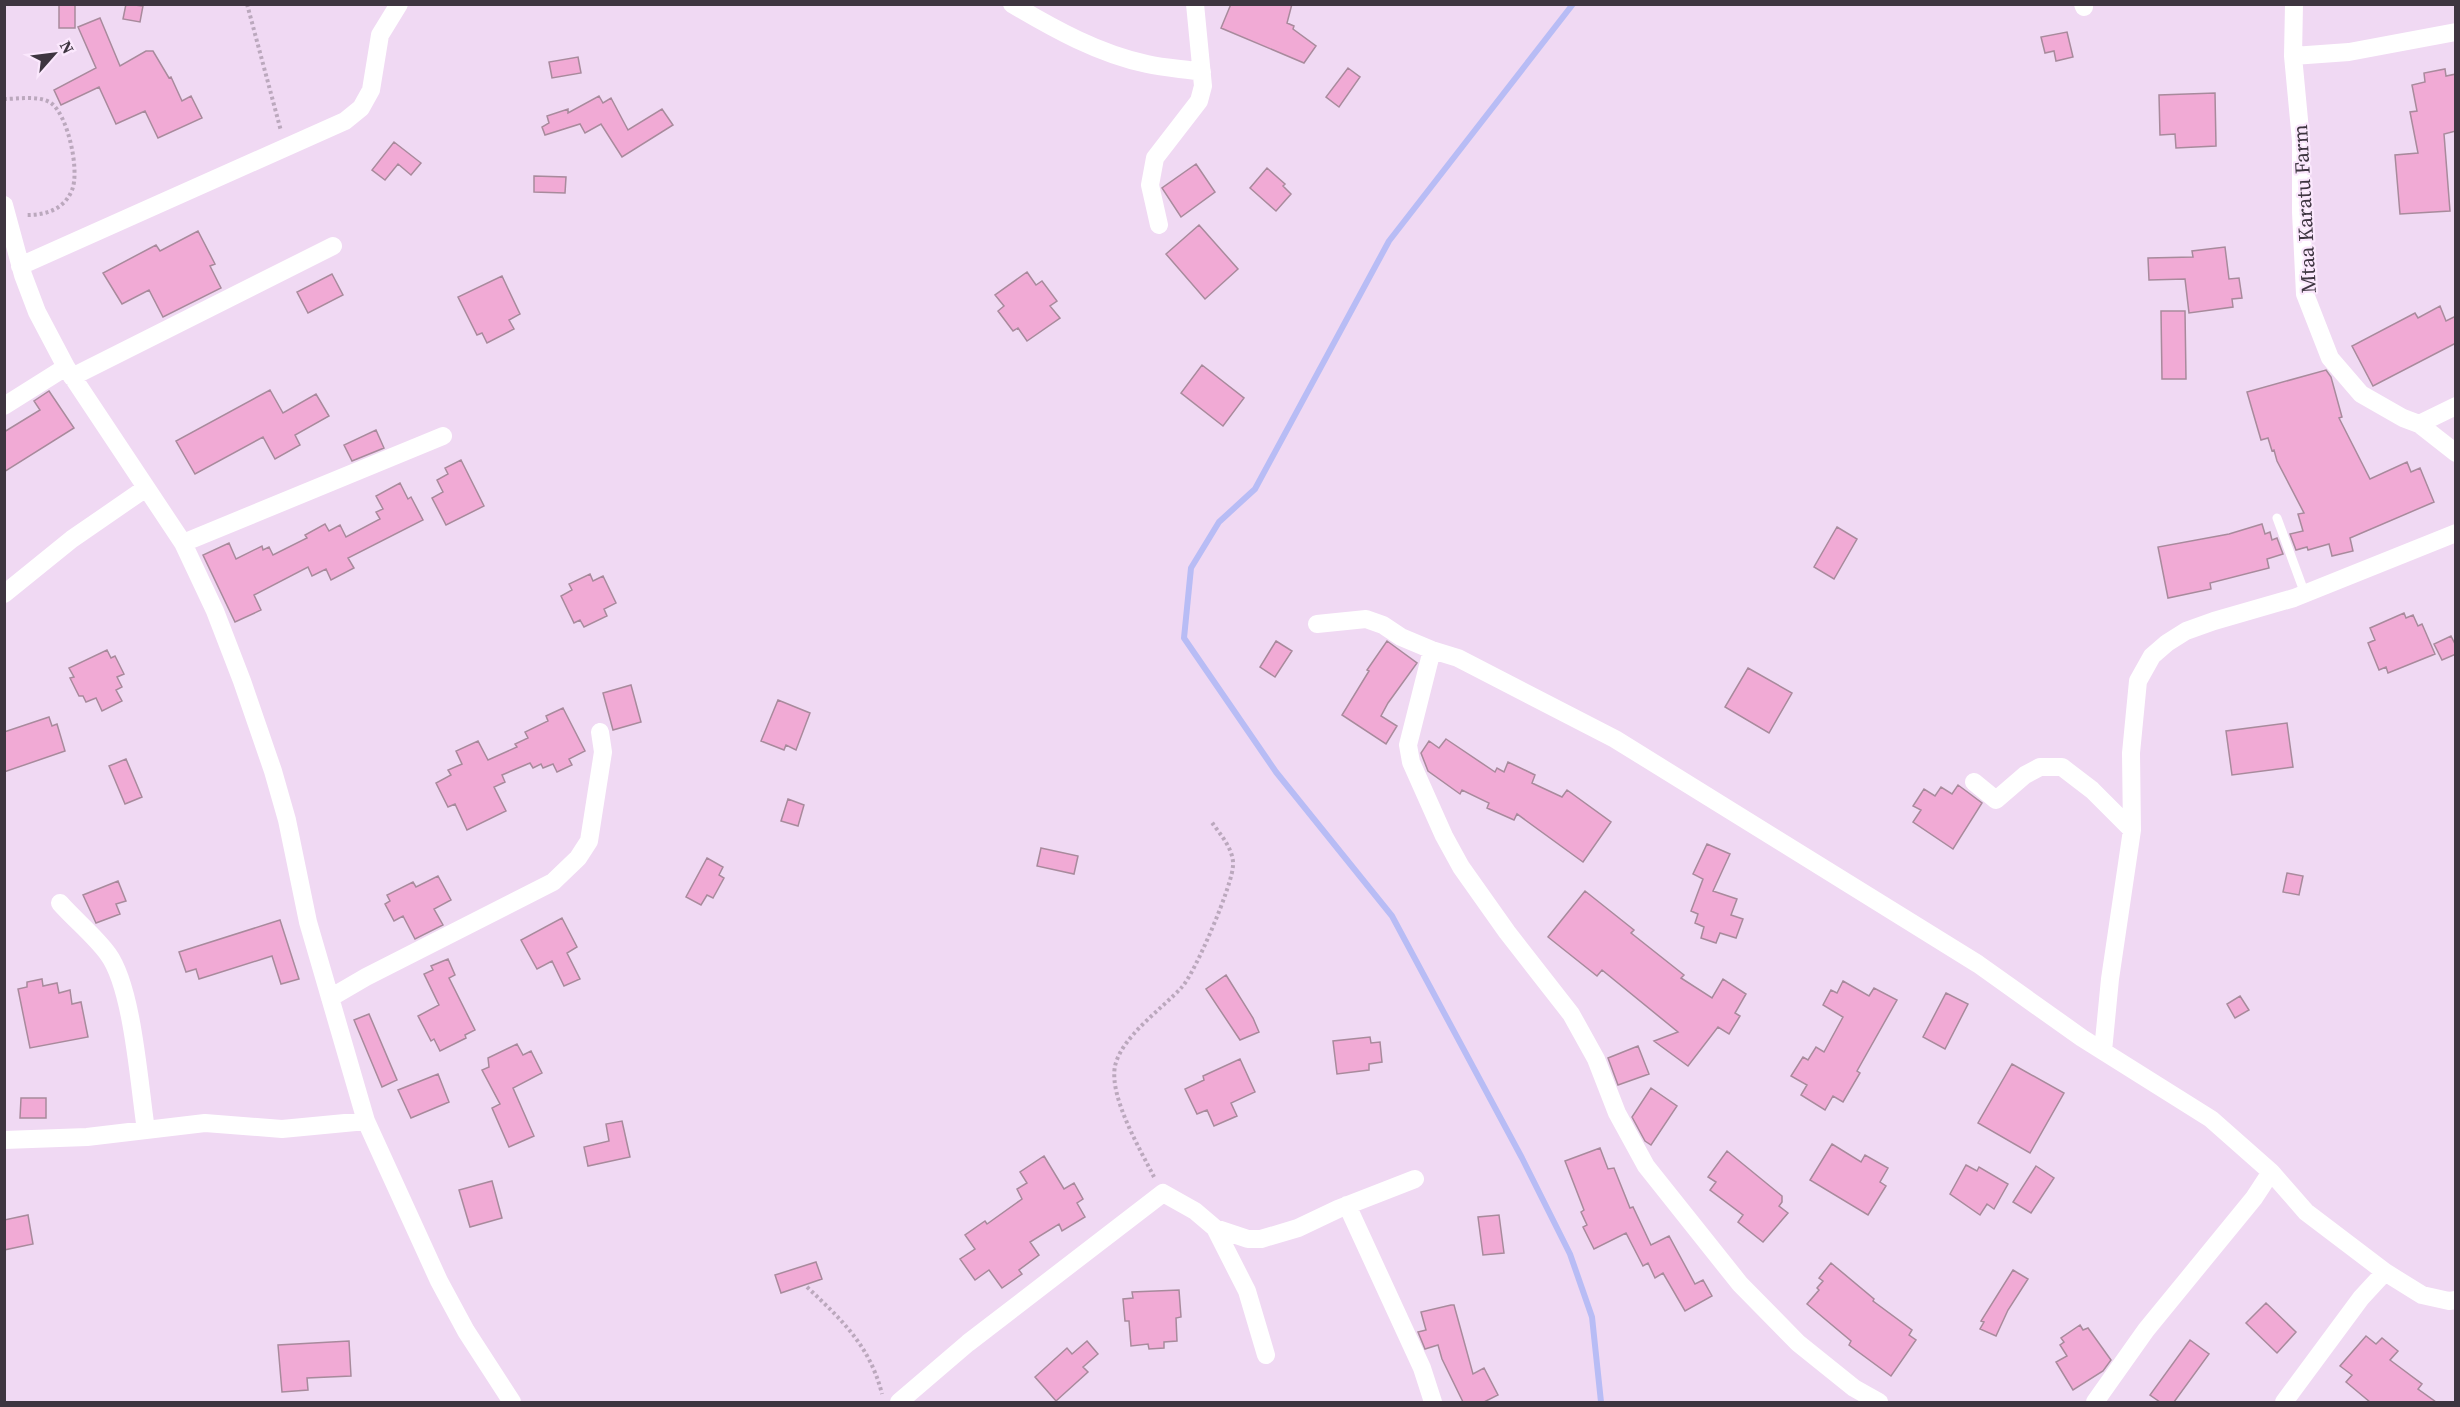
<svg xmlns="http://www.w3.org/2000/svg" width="2460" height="1407" font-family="'Source Serif 4',serif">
<rect width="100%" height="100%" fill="#f0d9f3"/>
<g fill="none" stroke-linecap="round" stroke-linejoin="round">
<path stroke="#b8bcf5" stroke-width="6" d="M1573 4 1389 241 1255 489 1219 522 1191 568 1184 638 1276 772 1392 916 1522 1158 1570 1254 1592 1317 1601 1402"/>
</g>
<path fill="#f1aad5" stroke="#a88a9c" stroke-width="1.5" d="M59 4H75V28H59Z
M126 4 143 6 140 22 123 19Z
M1231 4H1292L1287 23 1294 26 1293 29 1316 46 1304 63 1221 28Z
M100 18 120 66 146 51H153L169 78 171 77 182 101 191 96 202 118 158 138 145 111 116 124 99 87 61 105 54 90 96 68 78 27Z
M2067 32 2073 57 2056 61 2054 51 2045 53 2041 37Z
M578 57 581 73 552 78 549 62Z
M1348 68 1360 77 1339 107 1326 97Z
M2445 69 2446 76 2456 74V131L2444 134 2450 211 2400 214 2395 155 2418 153 2410 112 2417 111 2412 85 2425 82 2424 73Z
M2215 93 2216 146 2176 148 2175 134 2160 135 2159 95Z
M599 96 603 103 611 98 628 130 662 109 673 125 622 157 601 124 585 133 580 124 545 135 542 127 549 123 547 116 568 109V113Z
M394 142 421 163 411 175 398 164 385 180 372 170Z
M1196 164 1215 192 1181 217 1162 188Z
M1267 168 1285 184 1283 186 1291 194 1276 211 1250 188Z
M534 176 566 177 565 193 534 192Z
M1199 225 1238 269 1205 299 1166 254Z
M198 231 215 264 210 266 221 288 163 317 149 290 122 304 103 273 156 245 160 251Z
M2225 247 2229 279 2239 278 2242 298 2232 299 2233 307 2189 313 2185 279 2149 280 2148 258 2193 257 2192 251Z
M1027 272 1036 285 1042 281 1057 301 1050 306 1060 318 1027 341 1018 328 1013 331 998 311 1004 306 995 295Z
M332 274 343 295 308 313 297 292Z
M502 276 520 314 509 320 514 329 487 343 482 333 477 335 458 297Z
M2440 306 2446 321 2456 316V343L2373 386 2352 346 2415 313 2418 318Z
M2161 311H2185L2186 379H2162Z
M1202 365 1244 398 1223 426 1181 393Z
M2326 370 2331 377 2342 417 2339 418 2370 479 2407 462 2411 472 2420 468 2434 502 2350 538 2353 551 2332 556 2329 544 2308 550 2307 547 2296 550 2290 534 2303 531 2298 514 2304 513 2277 461 2274 450 2272 451 2268 438 2261 440 2247 392Z
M270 390 283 413 316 394 329 416 295 435 300 445 275 459 263 437 195 474 176 441Z
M49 391 74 428 4 472V432L40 410 34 401Z
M376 430 384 448 352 461 344 445Z
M461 460 484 506 446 525 432 498 443 492 437 480 448 474 445 468Z
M400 483 408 499 411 497 423 520 348 558 354 568 331 580 326 569 312 576 308 567 254 595 261 610 235 622 203 555 229 543 236 559 262 546 263 550 269 547 273 555 307 538 305 535 325 524 329 531 340 525 346 537 380 519 376 512 383 509 376 496Z
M2262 524 2265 534 2270 532 2272 540 2277 538 2283 554 2267 559 2269 568 2210 583 2211 589 2168 598 2158 547 2229 534Z
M1837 527 1857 539 1834 579 1814 567Z
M590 574 593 581 603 576 616 603 604 609 607 616 584 627 580 620 574 623 561 596 572 590 569 584Z
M2404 613 2406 618 2413 615 2418 626 2422 624 2435 654 2388 673 2386 667 2379 670 2368 643 2375 640 2370 628Z
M2451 636 2456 646V654L2442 660 2434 644Z
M1276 641 1292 651 1275 677 1260 667Z
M1387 641 1417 663 1388 703 1381 716 1397 726 1386 744 1342 715 1369 671 1367 670Z
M107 650 111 658 115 656 124 674 117 677 122 687 116 690 122 701 102 711 96 698 86 702 83 696H79L70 678 74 677 69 668Z
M1748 668 1792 693 1769 733 1725 707Z
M631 685 641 722 613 730 603 693Z
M778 700 810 713 796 750 786 745 784 750 761 741Z
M563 708 585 751 569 759 572 765 557 772 553 764 543 768 541 764 533 768 530 763 502 775 505 782 494 787 506 811 467 830 455 804 448 807 436 783 451 775 448 770 462 764 456 751 478 741 488 760 517 747 515 744 528 738 525 732 548 721 546 716Z
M49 717 52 726 57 724 65 751 4 772V732Z
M2287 723 2293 767 2232 775 2226 731Z
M1446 739 1495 772 1497 768 1504 772 1508 762 1535 775 1532 783 1562 797 1567 790 1611 822 1583 862 1517 814 1514 820 1487 808 1489 803 1462 790 1460 794 1428 771 1421 753 1429 741 1439 748Z
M126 759 142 797 125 804 109 766Z
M1958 785 1982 803 1953 849 1913 822 1921 810 1913 806 1924 789 1935 796 1941 787 1952 794Z
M788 799 804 805 798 826 781 821Z
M1707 844 1730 854 1713 891 1737 899 1731 915 1743 919 1736 938 1720 933 1716 943 1701 938 1704 927 1695 923 1698 914 1691 911 1703 879 1693 874Z
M1041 848 1078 856 1074 874 1037 866Z
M707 858 723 867 719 875 724 878 713 898 707 895 701 905 686 897Z
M2287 873 2303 876 2299 895 2283 892Z
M438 876 451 900 434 909 443 925 415 939 403 916 394 921 385 904 390 901 387 895 413 882 416 887Z
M118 881 126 901 116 904 120 914 96 923 83 895Z
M1585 891 1634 930 1631 933 1684 975 1681 978 1712 998 1723 979 1746 994 1735 1013 1740 1016 1729 1034 1718 1027 1688 1066 1654 1041 1678 1032 1602 970 1597 976 1548 937Z
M562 918 577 947 567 953 580 979 564 986 552 961 537 969 521 940Z
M280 920 299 979 281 984 272 956 199 979 196 969 186 972 179 952Z
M448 959 455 975 449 978 475 1030 465 1035 466 1038 440 1051 434 1039 431 1041 418 1016 439 1005 424 974 433 970 431 966Z
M1226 975 1253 1018 1259 1032 1240 1040 1206 989Z
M42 979 43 986 57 983 59 993 70 990 72 1004 81 1002 88 1037 30 1048 18 989 27 987V982Z
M1843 981 1869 996 1874 988 1897 1000 1857 1071 1860 1073 1843 1102 1833 1096 1825 1110 1801 1095 1807 1085 1791 1076 1803 1057 1808 1060 1816 1047 1824 1052 1843 1017 1823 1005 1831 990 1837 993Z
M1946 993 1968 1004 1945 1049 1923 1037Z
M2240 996 2249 1010 2235 1018 2227 1004Z
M369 1014 397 1080 382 1087 354 1020Z
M1370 1037 1371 1043 1380 1042 1382 1062 1369 1064V1070L1337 1074 1333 1041Z
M517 1044 523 1055 531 1051 542 1073 513 1088 534 1136 509 1147 492 1108 500 1104 482 1070 489 1067 488 1058Z
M1638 1046 1649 1074 1618 1085 1608 1058Z
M1240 1059 1255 1092 1231 1103 1237 1116 1214 1126 1207 1110 1197 1114 1185 1089 1204 1080 1203 1076Z
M2012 1064 2064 1093 2030 1153 1978 1123Z
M438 1074 449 1102 411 1118 398 1090Z
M1651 1088 1677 1106 1651 1145 1645 1141 1632 1117Z
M21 1098H46V1118H20Z
M622 1121 630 1157 588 1166 584 1147 609 1141 606 1124Z
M1832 1144 1861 1162 1865 1155 1888 1168 1880 1182 1886 1186 1868 1215 1810 1180Z
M1600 1148 1608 1169 1614 1168 1630 1208 1633 1207 1651 1245 1669 1236 1695 1284 1703 1280 1712 1296 1685 1311 1663 1273 1655 1278 1648 1263 1643 1266 1626 1233 1594 1249 1583 1227 1587 1225 1581 1212 1584 1210 1565 1161Z
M1727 1151 1782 1196V1202L1779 1206 1788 1213 1763 1242 1738 1222 1743 1215 1710 1190 1716 1182 1708 1177Z
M1044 1156 1064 1189 1074 1183 1083 1199 1077 1203 1085 1217 1062 1231 1059 1224 1030 1242 1039 1255 1019 1270 1022 1274 1002 1288 989 1270 975 1280 960 1259 975 1249 965 1235 985 1221 987 1224 1022 1199 1017 1189 1027 1183 1020 1172Z
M1966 1165 1977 1171 1979 1167 2008 1184 1994 1209 1987 1204 1980 1215 1950 1194Z
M2036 1166 2054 1178 2031 1213 2013 1202Z
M492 1181 502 1218 470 1227 459 1190Z
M28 1215 33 1244 4 1250V1220Z
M1499 1215 1504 1253 1483 1255 1478 1217Z
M816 1262 822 1279 781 1293 775 1275Z
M1831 1263 1874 1299 1873 1301 1912 1330 1909 1335 1916 1340 1891 1376 1849 1345 1851 1341 1807 1304 1819 1290 1817 1288 1823 1281 1819 1278Z
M2013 1270 2028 1279 2008 1310 1996 1336 1980 1329 1984 1322 1981 1321Z
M1179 1290 1181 1317 1176 1318 1177 1341 1164 1342V1348L1149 1349 1148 1344 1131 1346 1129 1321H1125L1123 1299 1133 1298 1132 1292Z
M2266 1303 2296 1332 2277 1353 2246 1323Z
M1451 1305H1454L1473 1374 1484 1368 1498 1395 1484 1402H1463L1442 1359 1438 1345 1425 1349 1418 1332 1426 1330 1421 1312Z
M2080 1325 2083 1330 2088 1328 2111 1360 2103 1371 2073 1390 2056 1362 2067 1356 2060 1345 2064 1342 2061 1338Z
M2366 1336 2376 1344 2382 1338 2398 1351 2390 1360 2422 1384 2418 1389 2436 1402H2370L2346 1382 2352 1375 2340 1366Z
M2190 1340 2209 1354 2174 1402H2160L2150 1395Z
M349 1341 351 1376 307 1378 308 1390 282 1392 278 1345Z
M1087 1341 1098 1354 1083 1367 1088 1372 1056 1401 1035 1377 1067 1348 1072 1354Z"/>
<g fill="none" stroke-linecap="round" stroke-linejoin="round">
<path stroke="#bba8bd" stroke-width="4" stroke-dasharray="3 3" stroke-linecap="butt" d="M247 4 281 131
M4 99C18 99 39 95 51 103 68 115 80 171 72 190 64 210 45 215 26 215
M1154 1177C1140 1149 1109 1097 1115 1066 1122 1036 1162 1009 1182 987 1195 973 1233 884 1233 865 1234 849 1219 833 1211 821
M807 1287C842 1320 870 1346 882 1394"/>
<path stroke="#fff" stroke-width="9" d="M2277 518 2305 594"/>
<path stroke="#fff" stroke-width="18" d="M1012 4C1054 29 1099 54 1147 64 1165 68 1184 69 1202 72
M2083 4 2084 7
M2294 4 2293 56 2301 141V212L2305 294 2330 358 2361 394 2403 418 2419 424 2456 453
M2293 56 2349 52 2456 32
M4 205 23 275 37 312 66 367 183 543 215 611 242 681 273 771 287 820 308 922 366 1121 439 1281 466 1331 512 1402
M1159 225 1150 185 1155 158 1199 101 1203 86 1195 4
M20 266 345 121 361 108 371 90 380 35 399 4
M72 377 333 246
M4 406 66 367
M2419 424 2456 406
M183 543 443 436
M4 594 72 539 146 488
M1317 624 1366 619 1383 625 1401 637 1432 650 1458 658 1615 739 1978 964 2082 1038 2211 1119 2271 1172 2306 1212 2385 1272 2422 1295 2449 1301 2456 1300
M1432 650 1408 745 1411 762 1444 836 1461 867 1507 932 1571 1014 1596 1059 1617 1113 1646 1166 1740 1284 1798 1343 1854 1388 1879 1402
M1974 782 1996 800 2025 775 2040 767H2062L2092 790 2132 830
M60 903C75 920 95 936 108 954 133 988 139 1085 146 1130
M330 998 366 977 553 882 578 858 589 841 603 752 600 732
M2103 1051 2110 979 2132 830 2131 753 2138 681 2152 656 2167 643 2186 631 2214 621 2294 598 2456 533
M4 1140 87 1137 205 1123 282 1129 366 1121
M1347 1205 1422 1368 1433 1402
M1215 1228 1247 1291 1266 1355
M899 1402 968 1343 1163 1193 1195 1211 1215 1228 1248 1239H1261L1298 1228 1338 1209 1415 1179
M2095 1402 2146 1330 2254 1198 2271 1172
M2284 1402 2361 1298 2385 1272"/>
</g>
<g text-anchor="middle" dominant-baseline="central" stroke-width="4.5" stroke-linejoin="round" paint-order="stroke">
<g font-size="21" fill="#3e3540" stroke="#fbe8fd">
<text transform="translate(2304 209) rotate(-93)">Mtaa Karatu Farm</text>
</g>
</g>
<rect width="2460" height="1407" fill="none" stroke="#3e3540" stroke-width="12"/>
<g transform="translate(54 54) rotate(62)" stroke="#fbe8fd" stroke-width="4.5" paint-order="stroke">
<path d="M0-4.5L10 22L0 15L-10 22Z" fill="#3e3540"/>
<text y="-9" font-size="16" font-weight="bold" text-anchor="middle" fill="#3e3540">N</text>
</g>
</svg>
